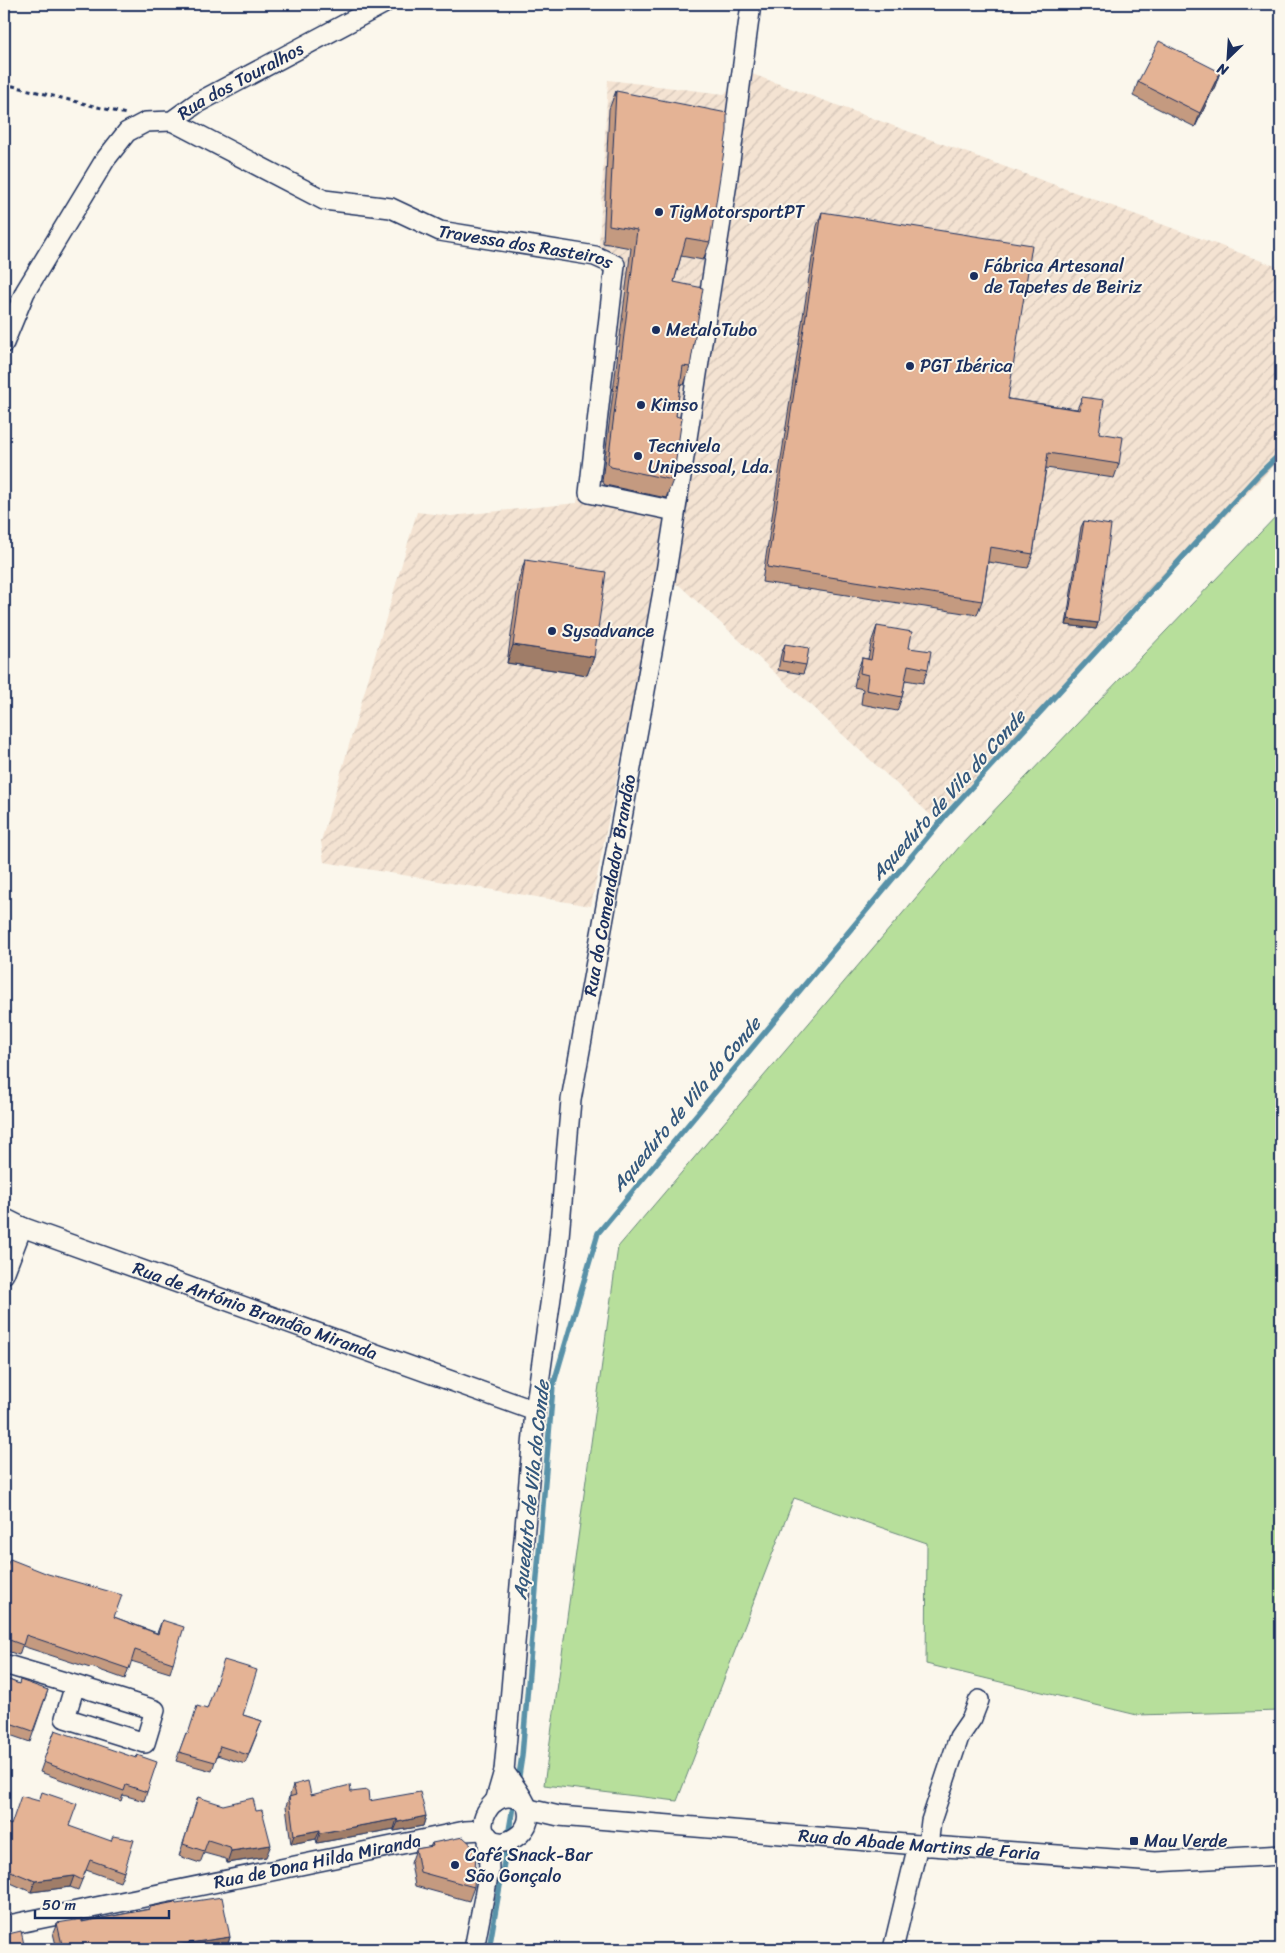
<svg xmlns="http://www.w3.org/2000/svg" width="1285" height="1953" font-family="Sriracha,sans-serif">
<defs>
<pattern id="industrial-furrows" width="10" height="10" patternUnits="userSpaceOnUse" patternTransform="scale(1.25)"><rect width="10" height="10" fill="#f4e3d2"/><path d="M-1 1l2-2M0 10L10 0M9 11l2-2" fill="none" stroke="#d1c3b7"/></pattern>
</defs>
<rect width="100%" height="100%" fill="#fbf7ec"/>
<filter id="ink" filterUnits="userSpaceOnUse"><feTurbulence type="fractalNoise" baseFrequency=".02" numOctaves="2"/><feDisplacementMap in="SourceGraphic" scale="10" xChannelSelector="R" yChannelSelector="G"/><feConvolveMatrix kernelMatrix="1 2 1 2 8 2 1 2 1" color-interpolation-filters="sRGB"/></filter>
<g filter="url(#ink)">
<path fill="url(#industrial-furrows)" d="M752 74 1281 268V458L936 820 679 585 657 580 591 906 324 862 321 841 417 512 451 516 577 503 611 281 599 246 608 80 724 94Z"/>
<path fill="#b7df9b" stroke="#69877c" d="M1281 511V1711L1137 1715 926 1664 927 1543 794 1498 677 1801 544 1785 618 1247 960 846Z"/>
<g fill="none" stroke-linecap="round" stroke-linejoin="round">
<path stroke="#5891a8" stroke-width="5.5" d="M518 1782 522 1756 553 1386 598 1233 945 816 1258 475 1281 453
M508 1836 514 1801
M489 1949 507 1845"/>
<defs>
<g id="minor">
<path id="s1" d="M172 121 324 200 391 208 440 231 595 256 615 265 589 493 675 511"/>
<path id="s2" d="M4 343 25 292 105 160 127 132 146 122 172 121 197 103 383 4"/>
<path d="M4 1218 22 1227"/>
<path id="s3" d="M4 1274 22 1227 535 1411"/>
<path d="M4 1664 75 1685 65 1718 145 1743 155 1710 75 1685"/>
<path d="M504 1771C516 1790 542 1813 520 1834 514 1839 507 1843 499 1842 465 1837 491 1780 524 1802"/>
<path id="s4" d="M495 1802 504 1771 535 1411 558 1248 571 1100 663 591 727 183 751 4"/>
<path id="s5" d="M529 1809 559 1816 918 1845 1155 1862 1281 1855"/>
<path d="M928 1846 931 1821 959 1737 972 1718 979 1700"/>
<path id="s6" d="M4 1926 465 1831 483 1830"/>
<path d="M474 1949 489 1871 488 1836"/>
<path d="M893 1949 918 1845"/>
</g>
</defs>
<use href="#minor" stroke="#1b2f5e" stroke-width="22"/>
<path stroke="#1b2f5e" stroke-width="3" stroke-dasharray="4 4" stroke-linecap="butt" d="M4 86H13L126 114"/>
<use href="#minor" stroke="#fbf7ec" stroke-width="19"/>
</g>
<path fill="#c49a80" stroke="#1b2f5e" d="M1220 72 1215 86 1195 127 1133 96 1138 82Z
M616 91 710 242 703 260 681 256 674 282 690 367 684 385 680 384 676 416 673 480 666 498 605 485 602 481 631 248 603 243 609 109Z
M822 212 1008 399 1077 409 1082 397 1099 433 1119 464 1114 478 1046 468 1033 554 1028 568 988 562 982 601 977 615 762 582 817 226Z
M1084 521 1098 623 1096 629 1066 625 1081 527Z
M525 560 594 657 587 675 507 663 519 579Z
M877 626 909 648 928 669 923 683 905 680 902 697 897 711 861 704 863 689 854 687 857 672 862 658 868 659 872 640Z
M785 644 806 665 803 674 778 670 781 654Z
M4 1571 114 1617 157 1633 162 1620 173 1663 170 1673 131 1661 125 1679 91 1667 90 1668 22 1646 19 1655 4 1650Z
M4 1678 19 1684 48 1690 30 1742 4 1733Z
M206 1709 243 1715 262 1721 245 1764 217 1755 212 1771 176 1761 186 1733 188 1734Z
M55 1730 147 1792 144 1801 123 1795 121 1801 40 1772Z
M293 1785 311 1795 351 1792 369 1801 426 1816 423 1826 394 1831V1829L317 1843 316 1839 291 1844 286 1806 289 1797 290 1796V1795Z
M198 1797 266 1857 227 1863 226 1859 204 1853 200 1863 179 1856Z
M4 1822 11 1825 69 1826 124 1872 120 1882 86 1870 78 1890 70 1887 31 1892 4 1880Z
M432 1843 474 1887 469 1901 415 1886 411 1863 416 1849 430 1847Z
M176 1904 230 1937 227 1947 209 1949H57L53 1933 57 1923 82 1922 149 1909 150 1907Z"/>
<path fill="#a07d68" stroke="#1b2f5e" d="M1220 72 1215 86 1195 127 1200 113Z
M1068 619 1098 623 1096 629 1066 625Z
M513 645 594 657 587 675 507 663Z
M426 1816 423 1826 394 1831 398 1822Z
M397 1819 394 1829 317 1843 320 1833Z
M320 1830 316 1839 291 1844 294 1835Z
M271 1845 266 1857 227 1863 231 1851Z
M74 1876 70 1887 31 1892 35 1881Z
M230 1937 227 1947 209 1949H149Z"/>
<path fill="#e4b395" stroke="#1b2f5e" d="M1159 41 1220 72 1200 113 1138 82Z
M616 91 727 113V131L710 242 686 238 674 282 703 288 690 367 683 366 676 416 682 418 673 480 611 467 608 463 637 230 609 225Z
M822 212 1032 245 1008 399 1080 410 1082 397 1104 400 1099 433 1123 437 1119 464 1048 453 1033 554 990 547 982 601 767 567Z
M1084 521 1111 525 1098 623 1068 619Z
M525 560 606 572 594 657 513 645Z
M877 626 912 632 909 648 931 651 928 669 908 665 902 697 866 690 868 675 860 673 862 658 871 660Z
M785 644 809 648 806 665 782 661Z
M10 1559 48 1574 122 1595 114 1617 158 1634 162 1620 184 1627 173 1663 135 1650 129 1669 94 1657V1658L26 1635 23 1645 4 1638V1571Z
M224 1660 257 1670 243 1715 262 1721 248 1755 220 1746 215 1762 179 1752 186 1733 188 1734 197 1706 207 1709Z
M4 1678 19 1684 20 1680 48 1690 33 1731 4 1721Z
M55 1730 136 1758 137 1755 157 1762 147 1792 126 1785 124 1791 43 1762Z
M308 1781 311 1795 350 1785 351 1792 368 1790 369 1801 420 1792 426 1816 398 1822 397 1819 320 1833V1830L294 1835 289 1797 296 1795 293 1785Z
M42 1792 77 1804 69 1826 111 1841 113 1836 134 1840 124 1872 90 1860 82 1880 74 1876 35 1881 6 1869 4 1876V1822L11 1825 21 1796 39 1801Z
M198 1797 223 1805 253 1798 256 1811 262 1810 271 1845 231 1851 230 1847 208 1840 204 1851 183 1844Z
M463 1837 473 1846 476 1853 474 1887 420 1872 416 1849 433 1846 432 1843Z
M222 1897 230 1937 149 1949H63L57 1923 82 1919V1922L150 1909V1907L175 1902 176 1904Z
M21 1931 25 1949H4V1935Z"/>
</g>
<g fill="#1b2f5e" stroke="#fbf7ec" stroke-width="2">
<circle cx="659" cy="212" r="5"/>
<circle cx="974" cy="276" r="5"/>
<circle cx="656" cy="330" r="5"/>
<circle cx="910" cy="366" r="5"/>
<circle cx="641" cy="405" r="5"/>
<circle cx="638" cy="456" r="5"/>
<circle cx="552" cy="631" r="5"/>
<rect x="1129" y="1836" width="10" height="10" rx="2.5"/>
<circle cx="455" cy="1865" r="5"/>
</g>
<g text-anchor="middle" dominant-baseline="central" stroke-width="4" stroke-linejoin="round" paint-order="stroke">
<g font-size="18" fill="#1b2f5e" stroke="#fbf7ec">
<text stroke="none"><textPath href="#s2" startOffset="372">Rua dos Touralhos</textPath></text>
<text stroke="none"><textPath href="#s1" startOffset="380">Travessa dos Rasteiros</textPath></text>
<text stroke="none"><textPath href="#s4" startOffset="925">Rua do Comendador Brandão</textPath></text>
<text stroke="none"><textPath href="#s3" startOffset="298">Rua de António Brandão Miranda</textPath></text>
<text stroke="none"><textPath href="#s5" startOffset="392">Rua do Abade Martins de Faria</textPath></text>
<text stroke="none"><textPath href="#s6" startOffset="320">Rua de Dona Hilda Miranda</textPath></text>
</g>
<g font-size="18" fill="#1b2f5e" stroke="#fbf7ec" text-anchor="start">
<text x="669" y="212">TigMotorsportPT</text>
<text x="984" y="266">Fábrica Artesanal<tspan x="984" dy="21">de Tapetes de Beiriz</tspan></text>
<text x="666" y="330">MetaloTubo</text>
<text x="920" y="366">PGT Ibérica</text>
<text x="651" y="405">Kimso</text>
<text x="648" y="446">Tecnivela<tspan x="648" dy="21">Unipessoal, Lda.</tspan></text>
<text x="562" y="631">Sysadvance</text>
<text x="1144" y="1841">Mau Verde</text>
<text x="465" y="1855">Café Snack-Bar<tspan x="465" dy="21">São Gonçalo</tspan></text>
</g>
<g font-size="19" font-style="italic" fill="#34587d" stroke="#fbf7ec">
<text transform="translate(948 795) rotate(-48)">Aqueduto de Vila do Conde</text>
<text transform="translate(686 1104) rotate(-50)">Aqueduto de Vila do Conde</text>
<text transform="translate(531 1490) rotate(-84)">Aqueduto de Vila do Conde</text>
</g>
</g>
<rect width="1285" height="1953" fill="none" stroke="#fbf7ec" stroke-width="20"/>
<rect x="10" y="10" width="1265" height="1933" fill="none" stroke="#1b2f5e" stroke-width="2" filter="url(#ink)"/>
<g transform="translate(1228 58) rotate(205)" stroke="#fbf7ec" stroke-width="4" paint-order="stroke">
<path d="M0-4L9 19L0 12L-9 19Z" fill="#1b2f5e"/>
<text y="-8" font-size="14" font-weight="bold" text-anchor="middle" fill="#1b2f5e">N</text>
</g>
<path d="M35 1910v8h134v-8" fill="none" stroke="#1b2f5e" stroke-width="2.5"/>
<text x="42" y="1910" font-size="15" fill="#1b2f5e" stroke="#fbf7ec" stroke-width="4" paint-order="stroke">50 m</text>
</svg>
